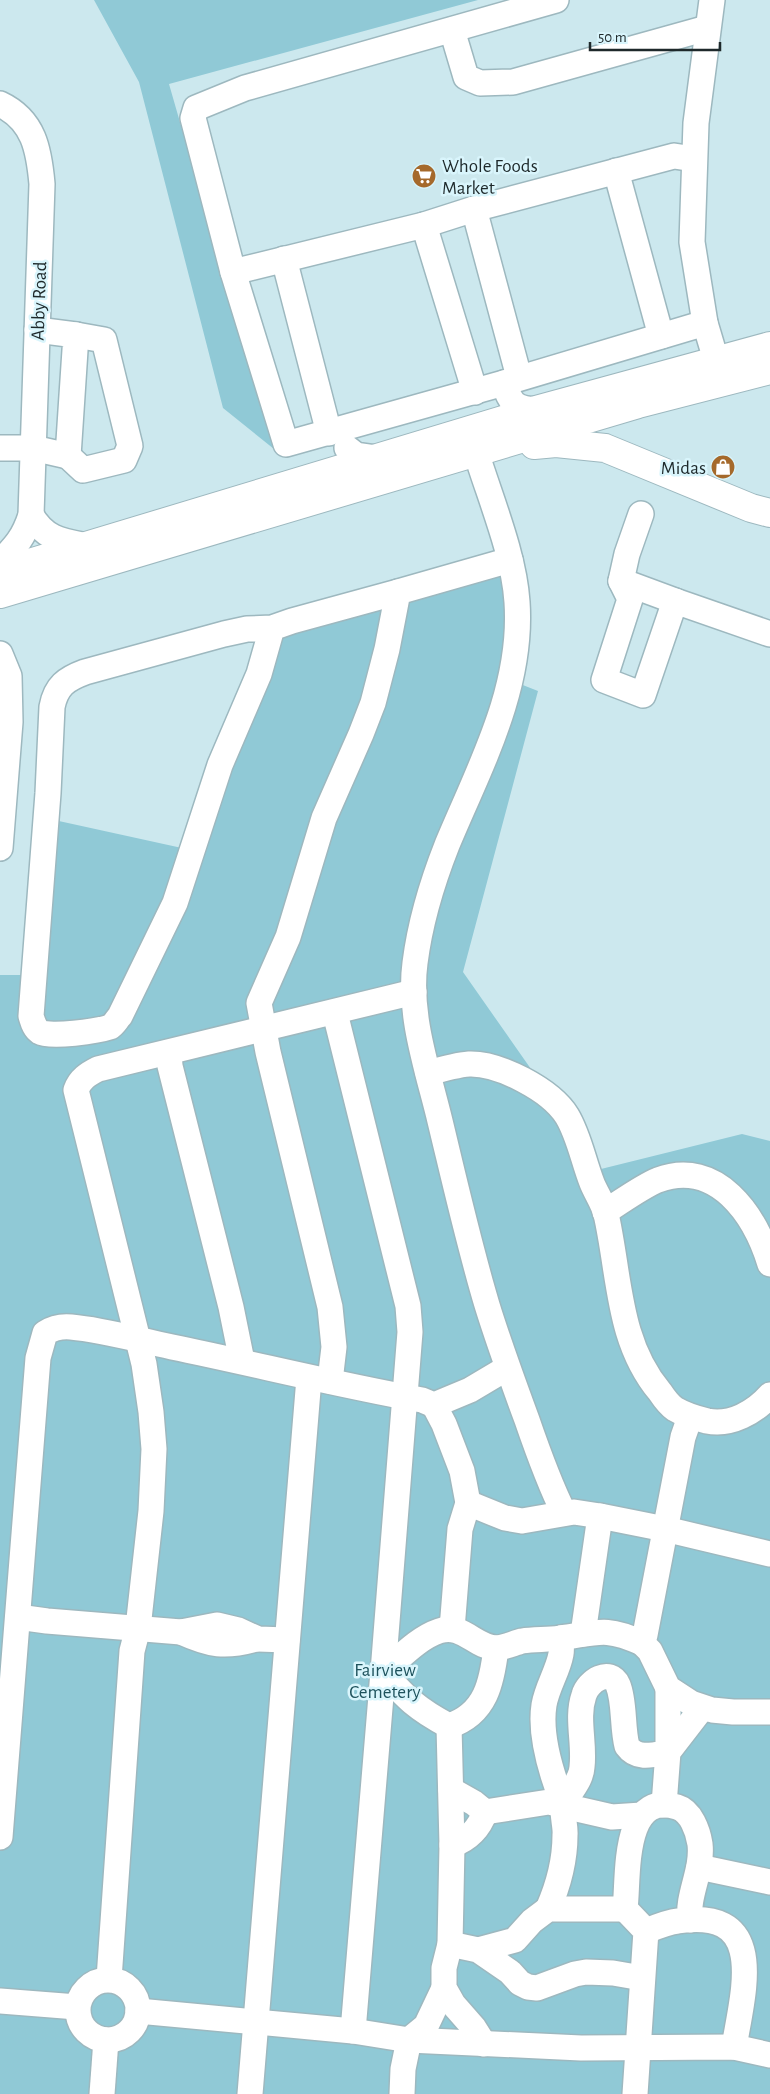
<svg xmlns="http://www.w3.org/2000/svg" width="770" height="2094" viewBox="0 0 770 2094" font-family="'Alegreya Sans',sans-serif">
	<style>
		.green { fill: #90c9d6 }
		.lines { fill: none; stroke-linecap: round; stroke-linejoin: round }
		.minor-casing { stroke: #9db8bf; stroke-width: 28 }
		.highway-casing { stroke: #9db8bf; stroke-width: 30 }
		.minor { stroke: #fff; stroke-width: 25 }
		.highway { stroke: #fff; stroke-width: 28 }
		.labels { text-anchor: middle; stroke-width: 5; stroke-linejoin: round; paint-order: stroke }
		.poi-label { font-size: 19px; fill: #1e292b; stroke: #d9f5fc; text-anchor: start }
		.street-label { font-size: 19px; fill: #1e292b; stroke: #d9f5fc }
		.park-label { font-size: 19px; fill: #1e525c; stroke: #d9f5fc }
	</style>
	<rect width="100%" height="100%" fill="#cce8ee"/>
	<!-- green -->
	<g class="green">
		<path d="M 94,0 L 478,0 L 169,84 L 274,449 L 223,408 L 139,82 Z"/>
		<path d="M 509,554 L 510,680 L 538,691 L 463,972 L 601,1169 L 742,1134 L 770,1141 L 770,2094 L 0,2094 L 0,975 L 24,975 L 36,816 L 191,850 L 272,623 Z"/>
	</g>
	<g class="lines">
		<defs>
			<g id="minor">
				<path d="M 712,0 L 696,123 L 692,242 L 705,323 L 716,360"/>
				<path d="M 452,30 L 466,77 L 480,83 L 513,82 L 707,28"/>
				<path d="M 0,104 C 34,120 39,150 42,184 L 31,515 C 24,537 16,546 0,562"/>
				<path d="M 616,171 L 661,336"/>
				<path d="M 474,209 L 519,377"/>
				<path d="M 424,225 L 475,392"/>
				<path d="M 284,259 L 329,433"/>
				<path d="M 233,272 L 424,225 L 474,209 L 674,156 L 694,159"/>
				<path d="M 504,383 L 286,444 L 233,272 L 193,118 L 196,108 L 245,88 L 556,0"/>
				<path d="M 536,410 C 514,408 511,404 504,383 L 705,323"/>
				<path d="M 0,448 L 33,448 L 68,456 L 76,335 L 37,330"/>
				<path d="M 347,448 L 356,455 L 377,458"/>
				<path d="M 476,452 C 490,498 514,554 517,602 C 523,689 479,768 447,845 C 432,883 420,923 415,963 C 408,1015 428,1071 440,1121 C 455,1183 469,1245 487,1305 C 499,1344 513,1382 527,1420 C 538,1452 549,1483 564,1513"/>
				<path d="M 68,456 L 83,470 L 124,460 L 130,446 L 104,340 L 76,335"/>
				<path d="M 641,514 L 627,554 L 621,581 L 630,599 L 604,680 L 643,695 L 675,601 L 770,634"/>
				<path d="M 31,515 C 45,539 61,541 87,546"/>
				<path d="M 621,581 L 675,601"/>
				<path d="M 272,628 L 247,629 L 224,634 L 85,672 C 66,679 56,686 52,707 L 48,793 L 31,1016 C 33,1022 34,1028 40,1032 C 50,1038 98,1031 110,1027 C 114,1025 117,1019 120,1016 L 175,903 L 220,765 L 259,674 L 272,628 L 292,621 L 398,592"/>
				<path d="M 0,654 L 9,676 L 10,722 L 0,848"/>
				<path d="M 335,1013 L 408,1306 L 410,1332 L 383,1672 C 407,1699 417,1709 449,1726 C 486,1714 492,1682 496,1648"/>
				<path d="M 169,1053 L 170,1066 L 231,1307 L 242,1361"/>
				<path d="M 428,1073 C 442,1069 456,1065 469,1064 C 499,1063 551,1090 567,1116 C 579,1136 583,1160 592,1183 C 596,1193 603,1203 606,1214 C 620,1275 617,1341 660,1392 C 664,1398 669,1405 675,1409 C 685,1415 695,1418 707,1421 C 731,1426 755,1412 770,1395"/>
				<path d="M 605,1212 C 621,1202 641,1187 658,1180 C 717,1158 755,1215 770,1264"/>
				<path d="M 330,1381 L 334,1347 L 330,1307 L 268,1052 L 259,1003 L 288,937 L 324,818 L 361,734 L 373,703 L 387,649 L 398,592 L 510,560"/>
				<path d="M 434,1405 L 444,1424 L 462,1471 L 468,1503 L 460,1529 L 452,1629"/>
				<path d="M 690,1417 L 683,1437 L 645,1635 L 642,1643 L 650,1651 L 668,1688 L 691,1703 L 712,1710 L 733,1712 L 770,1712"/>
				<path d="M 468,1503 L 505,1518 L 522,1521 L 574,1512 L 600,1516 L 665,1529 L 770,1554"/>
				<path d="M 18,1617 L 47,1621 L 181,1632 L 217,1625 L 238,1630 L 258,1639 L 287,1640"/>
				<path d="M 181,1632 C 210,1645 225,1648 256,1639"/>
				<path d="M 583,1634 L 600,1516"/>
				<path d="M 561,1638 C 561,1643 562,1649 561,1654 C 558,1671 547,1687 544,1705 C 539,1737 552,1776 564,1806 L 612,1817 L 642,1815"/>
				<path d="M 449,1726 L 452,1845 L 450,1944 L 444,1968 L 444,1988 L 453,2004 L 474,2028 L 484,2044"/>
				<path d="M 451,1790 L 474,1803 L 485,1812 L 549,1802 L 564,1806"/>
				<path d="M 664,1805 L 668,1752 L 702,1708"/>
				<path d="M 0,1837 L 38,1358 L 45,1333 C 53,1328 61,1326 71,1327 C 105,1330 138,1340 172,1347 C 255,1364 338,1385 422,1400 L 434,1405 L 470,1390 L 507,1368"/>
				<path d="M 452,1845 C 469,1839 479,1829 485,1812"/>
				<path d="M 699,1867 L 770,1882"/>
				<path d="M 548,1909 C 559,1884 565,1862 565,1835 C 566,1826 561,1813 564,1805 C 569,1791 581,1782 582,1767 C 585,1743 576,1718 584,1695 C 588,1681 610,1667 618,1685 C 625,1702 622,1727 627,1746 C 637,1760 653,1755 668,1752 L 668,1688"/>
				<path d="M 646,1931 C 656,1927 668,1922 678,1921 C 769,1907 743,1992 734,2047"/>
				<path d="M 450,1944 L 478,1950 L 510,1972 L 520,1983 L 528,1987 L 537,1988 L 575,1974 L 586,1972 L 613,1973 L 642,1978"/>
				<path d="M 478,1950 L 515,1940 L 532,1921 L 548,1909 L 625,1909"/>
				<path d="M 109,1979 L 132,1651 L 138,1628 L 151,1511 L 154,1449 L 151,1412 L 144,1364 L 76,1090 C 80,1079 88,1074 98,1069 L 414,992"/>
				<circle cx="108" cy="2010" r="30"/>
				<path d="M 0,2001 L 77,2007"/>
				<path d="M 138,2011 L 353,2031 L 409,2040 L 581,2048 L 734,2047 L 770,2055"/>
				<path d="M 353,2031 L 383,1672 C 400,1658 418,1638 439,1631 C 462,1623 475,1647 496,1648 C 504,1648 514,1643 522,1641 C 535,1639 548,1640 560,1638 C 597,1633 605,1626 642,1643"/>
				<path d="M 102,2094 L 106,2040"/>
				<path d="M 250,2094 L 309,1378"/>
				<path d="M 402,2094 L 403,2069 L 409,2040 L 426,2026 L 444,1988"/>
				<path d="M 635,2094 L 646,1931 L 625,1909 C 629,1878 621,1790 677,1807 C 691,1811 698,1831 700,1844 C 703,1871 687,1894 690,1920"/>
			</g>
			<g id="highway">
				<path d="M 534,445 L 556,443 L 605,448 L 751,508 L 770,513"/>
				<path d="M 0,572 L 536,410 L 770,346"/>
				<path d="M 0,594 L 638,404 L 770,370"/>
			</g>
		</defs>
		<!-- minor casing -->
		<use href="#minor" class="minor-casing"/>
		<!-- highway casing -->
		<use href="#highway" class="highway-casing"/>
		<!-- minor -->
		<use href="#minor" class="minor"/>
		<!-- highway -->
		<use href="#highway" class="highway"/>
	</g>
	<!-- icons -->
	<defs>
		<symbol id="supermarket-disc" viewBox="-11 -11 22 22"><circle r="9.5" fill="#a5692b" stroke="#d9f5fc"/><path d="M-6-5.5h2.5l.6 2H6L4.5 2H-2.5L-4.4-4H-6ZM-1.5 3.2a1.3 1.3 0 1 0 .1 0ZM3 3.2a1.3 1.3 0 1 0 .1 0Z" fill="#fff"/></symbol>
		<symbol id="shop-disc" viewBox="-11 -11 22 22"><circle r="9.5" fill="#a5692b" stroke="#d9f5fc"/><path d="M-5-2.5h2.3a2.7 3.5 0 0 1 5.4 0H5L5.5 6h-11ZM-1.5-2.5h3a1.5 2.3 0 0 0-3 0Z" fill="#fff"/></symbol>
	</defs>
	<g fill-rule="evenodd">
		<use href="#supermarket-disc" x="410" y="162" width="28" height="28"/>
		<use href="#shop-disc" x="709" y="453" width="28" height="28"/>
	</g>
	<g class="labels">
		<!-- poi labels -->
		<g class="poi-label">
			<text x="442" y="172">Whole Foods<tspan x="442" dy="22">Market</tspan></text>
			<text x="706" y="474" text-anchor="end">Midas</text>
		</g>
		<!-- street labels -->
		<g class="street-label">
			<text transform="translate(38 301) rotate(-88)" y="7">Abby Road</text>
		</g>
		<!-- park labels -->
		<g class="park-label">
			<text x="385" y="1676">Fairview<tspan x="385" dy="22">Cemetery</tspan></text>
		</g>
	</g>
	<!-- scale -->
	<path d="M590 42v8h130v-8" fill="none" stroke="#1e292b" stroke-width="2.5"/>
	<text x="598" y="42" font-size="15" fill="#1e292b" stroke="#d9f5fc" stroke-width="4" paint-order="stroke">50 m</text>
</svg>
